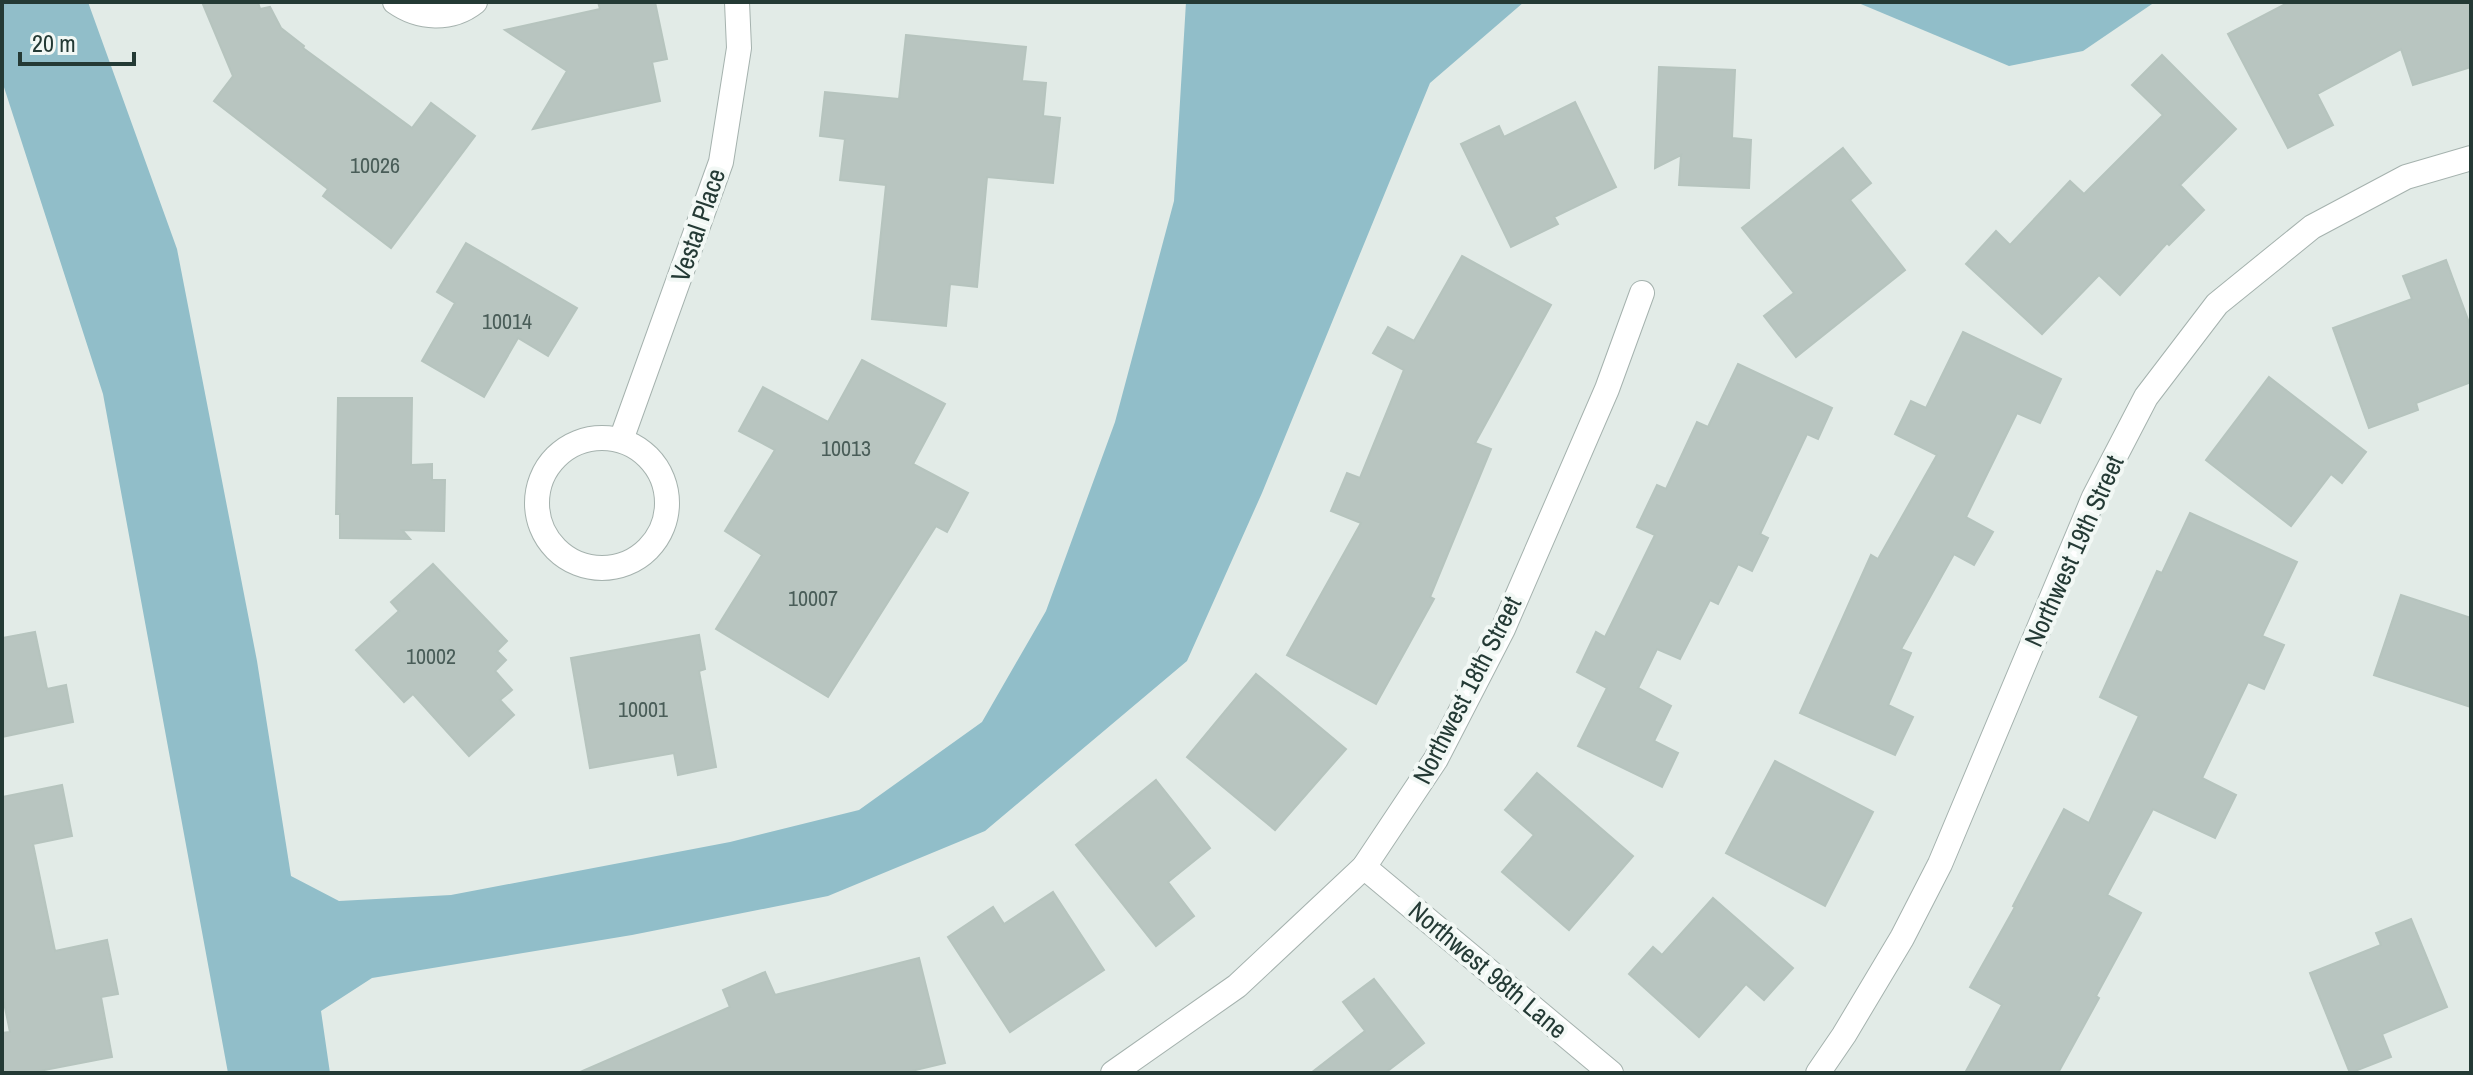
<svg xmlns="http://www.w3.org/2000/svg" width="2473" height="1075" viewBox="0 0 2473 1075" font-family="'Archivo Narrow',sans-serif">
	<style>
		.water { fill: #91bec9 }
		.building { fill: #b8c5c0; stroke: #b6c4be; stroke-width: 2 }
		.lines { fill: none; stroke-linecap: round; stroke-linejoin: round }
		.street-casing { stroke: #a5b2ae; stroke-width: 26 }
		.street { stroke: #fff; stroke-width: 24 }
		.labels { text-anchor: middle; stroke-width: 8; stroke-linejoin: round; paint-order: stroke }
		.number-label { font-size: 22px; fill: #495d58 }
		.street-label { font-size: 26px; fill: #243a35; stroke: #f2f8f5 }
	</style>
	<rect width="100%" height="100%" fill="#e2ebe7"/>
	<!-- water -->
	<g class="water">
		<path d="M 2,2 L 88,2 L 177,249 L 257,661 L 291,876 L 339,901 L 451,895 L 730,842 L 859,810 L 982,722 L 1046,611 L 1115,422 L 1174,201 L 1186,2 L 1524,2 L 1430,83 L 1262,493 L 1187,661 L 985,831 L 828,896 L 632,935 L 372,978 L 321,1011 L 330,1073 L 228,1073 L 103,394 L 2,81 Z"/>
		<path d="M 1856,2 L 2155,2 L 2083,51 L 2009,66 Z"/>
	</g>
	<!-- building -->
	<g class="building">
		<path d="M 202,2 L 258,2 L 260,9 L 270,7 L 281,28 L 304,46 L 303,48 L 412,128 L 431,103 L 475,136 L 391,248 L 323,196 L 328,189 L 214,101 L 233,76 Z"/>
		<path d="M 598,2 L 655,2 L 667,59 L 652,62 L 660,101 L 533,129 L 567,71 L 505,30 L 600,9 Z"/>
		<path d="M 2289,2 L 2471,2 L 2471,67 L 2413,85 L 2401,49 L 2317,94 L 2333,125 L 2288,148 L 2228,34 Z"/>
		<path d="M 906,35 L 1026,47 L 1022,81 L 1046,83 L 1043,116 L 1060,118 L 1053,183 L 987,177 L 977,287 L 950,284 L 946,326 L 872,319 L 886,185 L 840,180 L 845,139 L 820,136 L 825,92 L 899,99 Z"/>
		<path d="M 2162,55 L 2236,129 L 2180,185 L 2204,210 L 2169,245 L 2167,243 L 2120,295 L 2099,275 L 2042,334 L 1966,264 L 1996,231 L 2010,245 L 2070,181 L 2084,194 L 2163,115 L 2132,85 Z"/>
		<path d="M 1659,67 L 1735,70 L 1732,138 L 1751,140 L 1749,188 L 1679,185 L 1681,155 L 1655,168 Z"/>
		<path d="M 1575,102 L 1616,187 L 1554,217 L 1558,224 L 1511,247 L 1461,144 L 1499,126 L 1504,137 Z"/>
		<path d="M 1843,148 L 1871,183 L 1850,200 L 1905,270 L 1796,357 L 1764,316 L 1794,293 L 1742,228 Z"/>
		<path d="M 466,243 L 577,308 L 548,356 L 518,338 L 484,397 L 422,361 L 455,303 L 437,292 Z"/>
		<path d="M 1462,256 L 1551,305 L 1475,443 L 1491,449 L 1430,597 L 1434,599 L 1376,704 L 1287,655 L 1361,523 L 1331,511 L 1347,473 L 1360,478 L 1404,370 L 1373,353 L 1388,327 L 1414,341 Z"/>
		<path d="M 2446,260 L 2471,328 L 2471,382 L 2416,403 L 2418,410 L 2369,428 L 2333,328 L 2412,299 L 2403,276 Z"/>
		<path d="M 1963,332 L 2061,379 L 2040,423 L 2017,413 L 1966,517 L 1993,532 L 1974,565 L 1954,554 L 1901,649 L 1911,653 L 1888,705 L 1913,717 L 1895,755 L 1800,713 L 1871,555 L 1878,559 L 1937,455 L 1895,434 L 1911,401 L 1926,408 Z"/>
		<path d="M 862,360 L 945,404 L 913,464 L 968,493 L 947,532 L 936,526 L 828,697 L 716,629 L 762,555 L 725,531 L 775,450 L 739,431 L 763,387 L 828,422 Z"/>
		<path d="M 1738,364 L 1832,408 L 1818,439 L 1807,434 L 1760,534 L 1768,538 L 1752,571 L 1738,564 L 1718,604 L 1710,600 L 1680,659 L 1657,649 L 1638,688 L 1671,706 L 1654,741 L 1678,753 L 1662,787 L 1578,746 L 1607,688 L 1577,672 L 1596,632 L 1605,637 L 1655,535 L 1637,527 L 1657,485 L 1666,489 L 1697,422 L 1708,427 Z"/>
		<path d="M 2269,377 L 2366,452 L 2342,483 L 2331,474 L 2291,526 L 2206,460 Z"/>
		<path d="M 338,398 L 412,398 L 411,465 L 432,464 L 432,480 L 445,480 L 444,531 L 402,530 L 410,539 L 340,538 L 340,514 L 336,514 Z"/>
		<path d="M 2190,513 L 2297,562 L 2262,636 L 2284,645 L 2264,689 L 2248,682 L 2202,778 L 2236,795 L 2215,838 L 2153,809 L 2107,895 L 2141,913 L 2096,996 L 2099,998 L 2058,1073 L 1965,1073 L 2002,1005 L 1970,987 L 2015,907 L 2013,906 L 2064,809 L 2089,823 L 2139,716 L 2100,697 L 2157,571 L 2162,573 Z"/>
		<path d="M 433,564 L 507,641 L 497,651 L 506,660 L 495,671 L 512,690 L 500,700 L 514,715 L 469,756 L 413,694 L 404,702 L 356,650 L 399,611 L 391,602 Z"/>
		<path d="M 2401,595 L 2471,618 L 2471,707 L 2374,675 Z"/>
		<path d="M 35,632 L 47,689 L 66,685 L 73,722 L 2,737 L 2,638 Z"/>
		<path d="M 699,635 L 705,669 L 699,671 L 716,767 L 678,775 L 674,753 L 590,768 L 571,658 Z"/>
		<path d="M 1256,674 L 1346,749 L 1275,830 L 1187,757 Z"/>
		<path d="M 1775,761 L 1873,812 L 1825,906 L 1726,853 Z"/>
		<path d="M 1537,773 L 1633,856 L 1569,930 L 1502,872 L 1534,835 L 1505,810 Z"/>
		<path d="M 1156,780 L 1210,848 L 1168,882 L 1194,916 L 1156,946 L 1076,845 Z"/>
		<path d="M 62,785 L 72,836 L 33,844 L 55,951 L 107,940 L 118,994 L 101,997 L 112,1057 L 29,1073 L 2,1073 L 2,1033 L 10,1032 L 2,993 L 2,797 Z"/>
		<path d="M 1053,892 L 1104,970 L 1010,1032 L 948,937 L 993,907 L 1004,924 Z"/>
		<path d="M 1713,898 L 1793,968 L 1764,1000 L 1746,984 L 1699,1037 L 1629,974 L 1653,947 L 1662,955 Z"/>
		<path d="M 2411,919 L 2447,1007 L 2382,1034 L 2391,1057 L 2350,1073 L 2310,973 L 2381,945 L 2376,933 Z"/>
		<path d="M 919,958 L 945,1063 L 903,1073 L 578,1073 L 730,1007 L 723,990 L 765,972 L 775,995 Z"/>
		<path d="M 1374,979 L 1424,1043 L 1385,1073 L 1311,1073 L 1365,1031 L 1343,1002 Z"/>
	</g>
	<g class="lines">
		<defs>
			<g id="street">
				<path d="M 395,2 C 419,19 451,21 475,2"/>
				<circle cx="602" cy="503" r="65"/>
				<path d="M 621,440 L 721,162 L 739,48 L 737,2"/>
				<path d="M 1364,867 L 1611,1073"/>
				<path d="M 1113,1073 L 1237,986 L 1364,867 L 1436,759 L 1503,629 L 1607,389 L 1642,293"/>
				<path d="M 1818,1073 L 1844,1035 L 1902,938 L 1940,864 L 2094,497 L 2146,397 L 2217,304 L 2312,227 L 2406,177 L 2471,158"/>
			</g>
		</defs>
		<!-- street casing -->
		<use href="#street" class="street-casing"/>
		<!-- street -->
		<use href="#street" class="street"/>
	</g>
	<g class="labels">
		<!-- number labels -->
		<g class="number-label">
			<text x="375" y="173">10026</text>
			<text x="507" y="329">10014</text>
			<text x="846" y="456">10013</text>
			<text x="813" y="606">10007</text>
			<text x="431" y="664">10002</text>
			<text x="643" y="717">10001</text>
		</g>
		<!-- street labels -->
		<g class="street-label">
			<text transform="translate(698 225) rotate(-71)" y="9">Vestal Place</text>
			<text transform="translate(2074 551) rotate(-66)" y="9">Northwest 19th Street</text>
			<text transform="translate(1467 690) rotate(-63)" y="9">Northwest 18th Street</text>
			<text transform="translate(1488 970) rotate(40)" y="9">Northwest 98th Lane</text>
		</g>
	</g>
	<!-- border -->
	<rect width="2473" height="1075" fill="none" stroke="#243a35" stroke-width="8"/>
	<!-- scale -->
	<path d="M20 52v12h114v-12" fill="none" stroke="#243a35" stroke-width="4"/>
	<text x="32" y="52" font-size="24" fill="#243a35" stroke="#f2f8f5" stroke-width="6" paint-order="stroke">20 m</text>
</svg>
